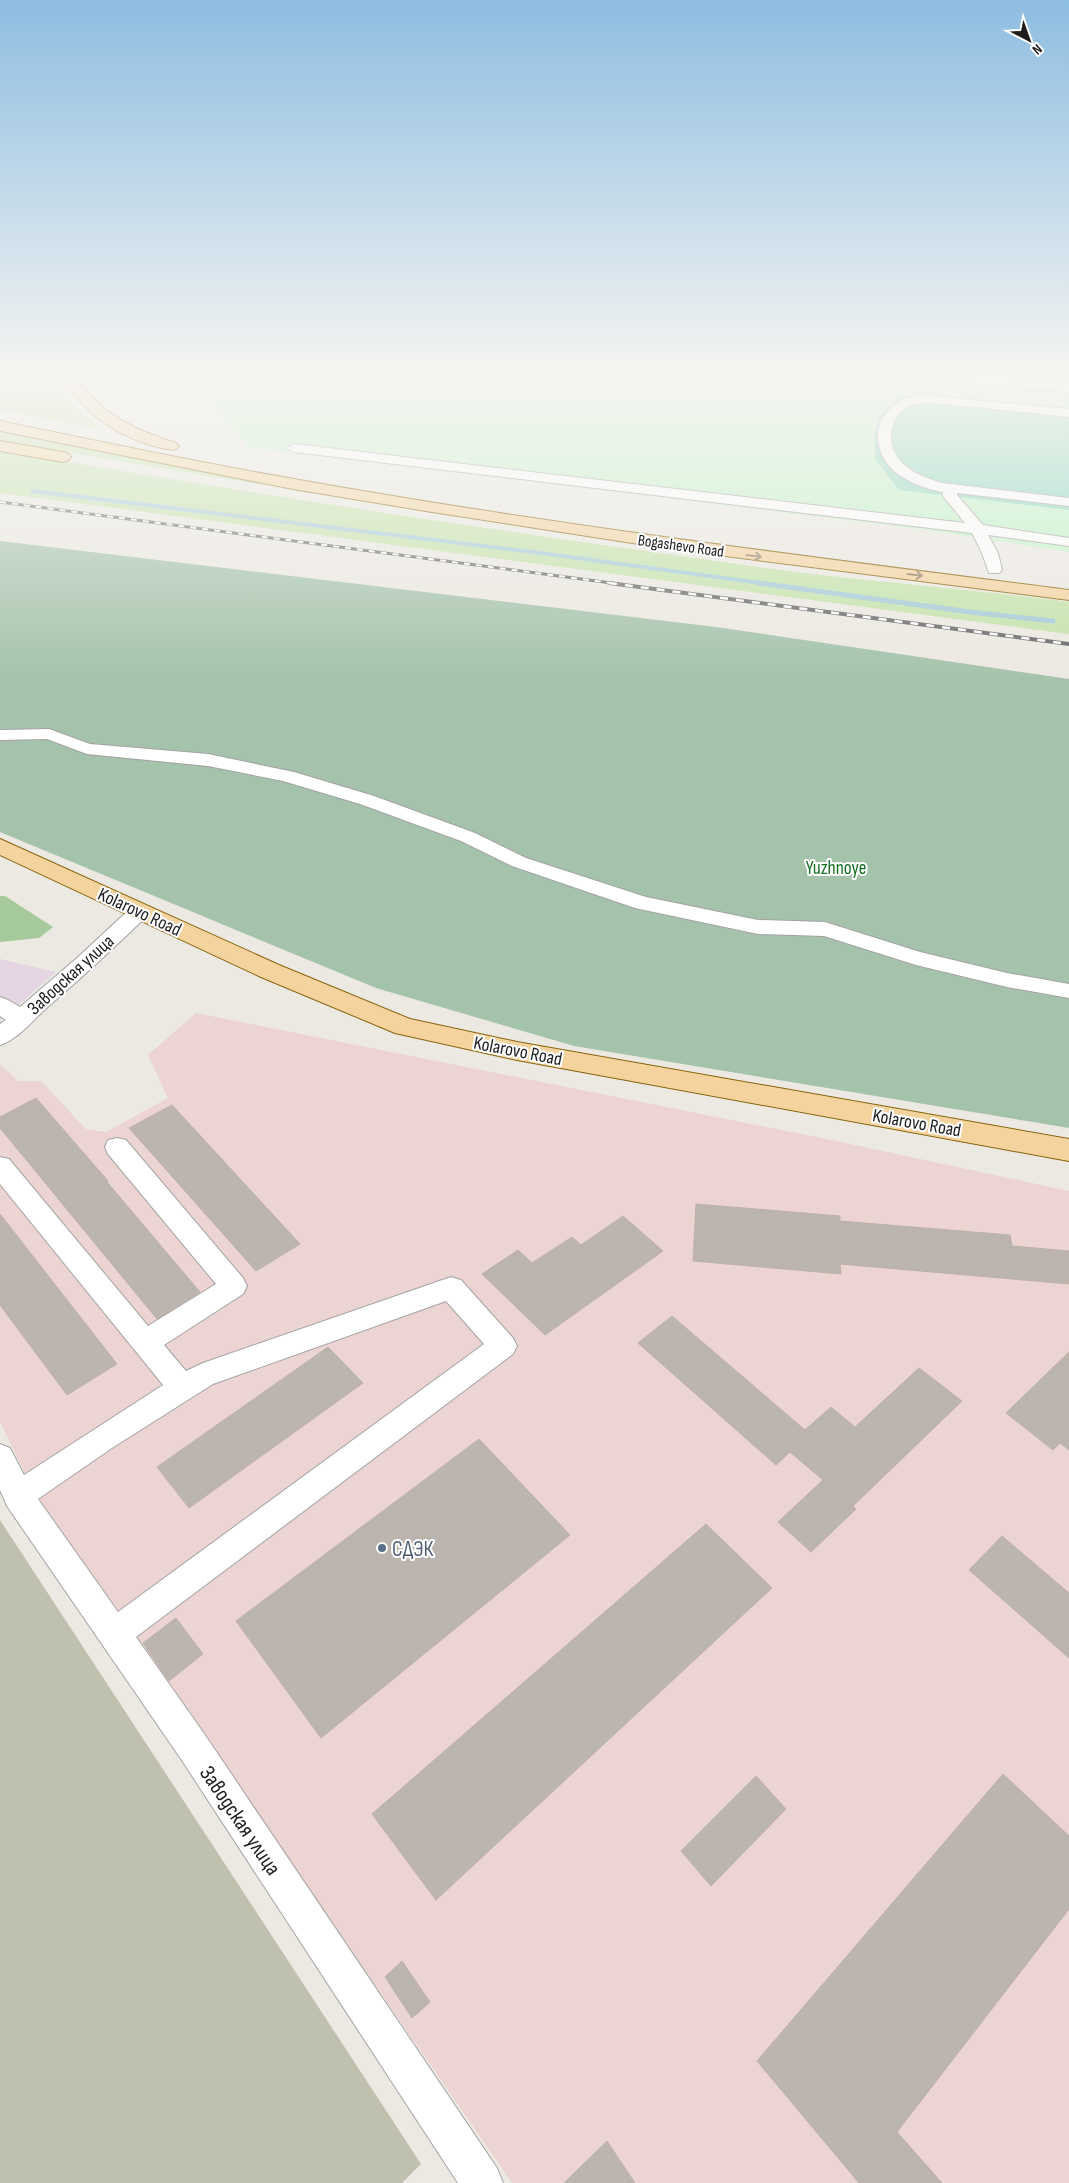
<svg xmlns="http://www.w3.org/2000/svg" width="1069" height="2183" viewBox="0 0 1069 2183" font-family="'Sofia Sans Condensed',sans-serif">
	<style>
		.commercial { fill: #ecd4d2 }
		.industrial { fill: #e5d4e1 }
		.construction { fill: #bfc0ae }
		.grass { fill: #c4e3ab }
		.forest { fill: #a5c99a }
		.cemetery { fill: #a5c3ab }
		.park { fill: #c1f4c7 }
		.pitch { fill: #85d6ba }
		.lines { fill: none; stroke-linecap: round; stroke-linejoin: round }
		.stream-far1 { stroke: #a5cad7; stroke-width: 4 }
		.stream { stroke: #a5cad7; stroke-width: 5 }
		.building { fill: #bcb5af; stroke: #bdb1a6 }
		.minor-casing { stroke: #a3a3a3; stroke-width: 2 }
		.major-casing { stroke: #88640b; stroke-width: 2 }
		.minor { fill: #fff; fill-rule: evenodd }
		.major { fill: #f4d39f; fill-rule: evenodd }
		.rail-far1-casing { stroke: #6a6a6a; stroke-width: 3 }
		.rail-casing { stroke: #6a6a6a; stroke-width: 4 }
		.rail-far1 { stroke: #fff; stroke-width: 2; stroke-dasharray: 6; stroke-linecap: butt }
		.rail { stroke: #fff; stroke-width: 2.5; stroke-dasharray: 8; stroke-linecap: butt }
		.oneway { stroke: #938164 }
		.service-dot { fill: #5c6f8a; stroke: #fff; stroke-width: 2 }
		.labels { text-anchor: middle; stroke-width: 4; stroke-linejoin: round; paint-order: stroke }
		.far-street-label { font-size: 16px; fill: #1c1c1c; stroke: #fff }
		.park-label { font-size: 19px; fill: #13701f; stroke: #fff }
		.street-label { font-size: 19px; fill: #1c1c1c; stroke: #fff }
		.near-service-label { font-size: 22px; fill: #4e5e75; stroke: #fff; text-anchor: start }
		.near-street-label { font-size: 22px; fill: #1c1c1c; stroke: #fff }
	</style>
	<rect width="100%" height="100%" fill="#ece9e2"/>
	<!-- commercial -->
	<path class="commercial" d="M 196,1013 L 827,1139 L 1069,1191 L 1069,2183 L 512,2183 L 33,1490 L 0,1422 L 0,1064 L 18,1081 L 41,1081 L 86,1129 L 106,1132 L 168,1098 L 148,1055 Z"/>
	<!-- industrial -->
	<path class="industrial" d="M 0,959 L 56,972 L 0,1021 Z"/>
	<!-- construction -->
	<path class="construction" d="M 0,1520 L 421,2164 L 402,2183 L 0,2183 Z"/>
	<!-- grass -->
	<g class="grass">
		<path d="M 30,373 L 50,373 L 73,406 L 99,426 L 95,428 L 0,410 L 0,387 Z"/>
		<path d="M 0,431 L 255,482 L 268,486 L 0,441 Z"/>
		<path d="M 0,450 C 250,494 500,531 751,566 C 857,581 963,588 1069,602 L 1069,634 L 0,493 Z"/>
	</g>
	<!-- forest -->
	<path class="forest" d="M 0,896 L 5,896 L 53,927 L 39,938 L 0,942 Z"/>
	<!-- cemetery -->
	<path class="cemetery" d="M 0,541 L 716,627 L 1069,679 L 1069,1128 L 574,1046 L 376,988 L 0,832 Z"/>
	<!-- park -->
	<path class="park" d="M 187,373 L 1069,373 L 1069,552 L 927,530 L 249,447 Z"/>
	<!-- pitch -->
	<path class="pitch" d="M 914,396 L 1069,411 L 1069,510 L 899,490 L 875,458 L 875,433 L 880,415 L 901,397 Z"/>
	<g class="lines">
		<!-- stream-far1 -->
		<path class="stream-far1" d="M 32,491 L 533,552 L 767,584"/>
		<!-- stream -->
		<path class="stream" d="M 758,583 L 970,612 L 1053,621"/>
	</g>
	<!-- building -->
	<g class="building">
		<path d="M 36,1098 L 108,1181 L 107,1182 L 200,1292 L 157,1319 L 0,1128 L 0,1117 Z"/>
		<path d="M 172,1105 L 300,1244 L 256,1271 L 129,1128 Z"/>
		<path d="M 696,1204 L 840,1216 L 840,1221 L 1010,1235 L 1012,1246 L 1069,1251 L 1069,1284 L 840,1264 L 841,1274 L 693,1261 Z"/>
		<path d="M 0,1214 L 117,1364 L 67,1395 L 0,1305 Z"/>
		<path d="M 623,1216 L 663,1251 L 545,1335 L 482,1274 L 518,1250 L 532,1263 L 572,1237 L 581,1245 Z"/>
		<path d="M 672,1316 L 805,1430 L 831,1407 L 855,1427 L 919,1368 L 962,1401 L 853,1506 L 856,1509 L 811,1552 L 778,1522 L 823,1480 L 790,1452 L 776,1465 L 638,1343 Z"/>
		<path d="M 328,1347 L 363,1383 L 189,1508 L 157,1467 Z"/>
		<path d="M 1069,1352 L 1069,1450 L 1060,1443 L 1053,1450 L 1006,1413 Z"/>
		<path d="M 479,1439 L 570,1535 L 321,1738 L 236,1621 Z"/>
		<path d="M 706,1524 L 772,1588 L 436,1900 L 372,1814 Z"/>
		<path d="M 1002,1536 L 1069,1593 L 1069,1658 L 969,1570 Z"/>
		<path d="M 176,1618 L 203,1654 L 169,1681 L 143,1643 Z"/>
		<path d="M 1003,1774 L 1069,1836 L 1069,1909 L 897,2132 L 942,2183 L 859,2183 L 757,2061 Z"/>
		<path d="M 756,1776 L 786,1809 L 711,1886 L 681,1851 Z"/>
		<path d="M 402,1961 L 430,2002 L 412,2018 L 385,1977 Z"/>
		<path d="M 607,2141 L 635,2183 L 564,2183 Z"/>
	</g>
	<g class="lines">
		<defs>
			<g id="minor">
				<path d="M 895,373 L 946,373 L 1069,384 L 1069,392 L 901,377 Z"/>
				<path d="M 922,395 L 1069,409 L 1069,417 C 1033,413 998,409 962,406 C 947,405 931,401 916,404 C 896,407 887,431 893,449 C 901,469 923,477 942,483 L 1069,498 L 1069,506 L 957,493 L 957,495 L 983,525 L 1069,538 L 1069,546 L 988,535 L 998,553 L 1002,570 L 999,573 L 989,573 L 982,553 L 972,533 L 294,452 L 287,448 L 294,444 L 965,523 L 943,496 L 943,492 C 925,489 904,481 891,468 C 863,436 883,399 922,395 Z"/>
				<path d="M 49,729 L 90,744 L 208,754 L 294,772 L 374,796 L 475,833 L 526,858 L 646,897 L 758,920 L 825,922 L 920,952 L 1007,973 L 1069,984 L 1069,998 L 1007,987 L 916,965 L 824,936 L 758,934 L 635,908 L 512,866 L 461,841 L 360,804 L 283,781 L 208,766 L 87,754 L 47,739 L 0,740 L 0,730 Z"/>
				<path d="M 140,904 L 147,906 L 150,911 L 147,916 C 113,949 78,981 42,1012 C 30,1024 16,1040 0,1045 L 0,1024 L 6,1020 L 0,1016 L 0,997 L 8,1000 L 20,1007 L 77,958 L 133,906 Z"/>
				<path d="M 117,1138 L 126,1140 L 243,1278 L 247,1286 L 243,1294 L 164,1345 L 186,1371 L 203,1363 L 451,1277 L 461,1280 L 513,1338 L 517,1346 L 513,1354 L 136,1637 L 205,1735 L 497,2168 L 503,2183 L 458,2183 L 181,1759 L 7,1506 L 0,1490 L 0,1444 L 10,1448 L 24,1475 L 163,1385 L 0,1184 L 0,1157 L 9,1159 L 148,1326 L 216,1284 L 108,1154 L 105,1147 L 108,1140 ZM 446,1301 L 484,1344 L 118,1612 L 38,1499 L 112,1448 L 213,1384 Z"/>
			</g>
			<g id="major">
				<path d="M 4,373 L 23,373 L 21,376 L 0,385 L 0,375 Z"/>
				<path d="M 58,373 L 72,373 C 101,414 130,428 176,443 L 179,446 L 176,449 C 168,451 159,447 150,445 C 107,431 84,411 58,373 Z"/>
				<path d="M 0,421 C 98,441 195,462 294,479 C 551,525 810,557 1069,590 L 1069,600 L 671,549 L 432,512 L 293,489 L 0,431 Z"/>
				<path d="M 0,441 L 63,452 L 69,454 L 71,457 L 69,460 L 63,462 L 0,451 Z"/>
				<path d="M 0,839 L 279,965 L 410,1019 L 517,1042 L 1069,1139 L 1069,1161 L 517,1060 L 395,1033 L 261,977 L 0,855 Z"/>
			</g>
		</defs>
		<!-- minor casing -->
		<use href="#minor" class="minor-casing"/>
		<!-- major casing -->
		<use href="#major" class="major-casing"/>
		<!-- minor -->
		<use href="#minor" class="minor"/>
		<!-- major -->
		<use href="#major" class="major"/>
		<defs>
			<path id="rail-far1" d="M 0,502 L 619,584"/>
			<path id="rail" d="M 609,583 L 1069,644"/>
		</defs>
		<!-- rail-far1 casing -->
		<use href="#rail-far1" class="rail-far1-casing"/>
		<!-- rail casing -->
		<use href="#rail" class="rail-casing"/>
		<!-- rail-far1 -->
		<use href="#rail-far1" class="rail-far1"/>
		<!-- rail -->
		<use href="#rail" class="rail"/>
	</g>
	<!-- one-way arrows -->
	<defs><path id="oneway-shaft" d="M-6 0H5M1.5-3L5.5 0L1.5 3" fill="none" stroke-width="1.6" stroke-linecap="round" stroke-linejoin="round" transform="scale(1.25)"/></defs>
	<g class="oneway">
		<use href="#oneway-shaft" transform="translate(754 556) rotate(8)"/>
		<use href="#oneway-shaft" transform="translate(915 575) rotate(7)"/>
	</g>
	<!-- sky -->
	<linearGradient id="sky" x2="0" y2="1"><stop stop-color="#8dbde1"/><stop offset="0.55" stop-color="#f6f5f2"/><stop offset="1" stop-color="#f6f5f2" stop-opacity="0"/></linearGradient>
	<rect width="1069" height="679" fill="url(#sky)"/>
	<!-- markers -->
	<circle class="service-dot" cx="382" cy="1548" r="5"/>
	<g class="labels">
		<!-- far-street labels -->
		<g class="far-street-label">
			<text transform="translate(681 545) rotate(8)" y="6">Bogashevo Road</text>
		</g>
		<!-- park labels -->
		<g class="park-label">
			<text x="836" y="874">Yuzhnoye</text>
		</g>
		<!-- street labels -->
		<g class="street-label">
			<text transform="translate(140 911) rotate(25)" y="7">Kolarovo Road</text>
			<text transform="translate(70 974) rotate(-42)" y="7">Заводская улица</text>
			<text transform="translate(518 1050) rotate(11)" y="7">Kolarovo Road</text>
			<text transform="translate(917 1122) rotate(10)" y="7">Kolarovo Road</text>
		</g>
		<!-- near-service labels -->
		<g class="near-service-label">
			<text x="392" y="1556">СДЭК</text>
		</g>
		<!-- near-street labels -->
		<g class="near-street-label">
			<text transform="translate(241 1820) rotate(56)" y="8">Заводская улица</text>
		</g>
	</g>
	<!-- north arrow -->
	<g transform="translate(1029 40) rotate(139)" stroke="#ffffff" stroke-width="4" paint-order="stroke">
	<path d="M0-4L9 19L0 12L-9 19Z" fill="#1c1c1c"/>
	<text y="-8" font-size="14" font-weight="bold" text-anchor="middle" fill="#1c1c1c">N</text>
	</g>
</svg>
